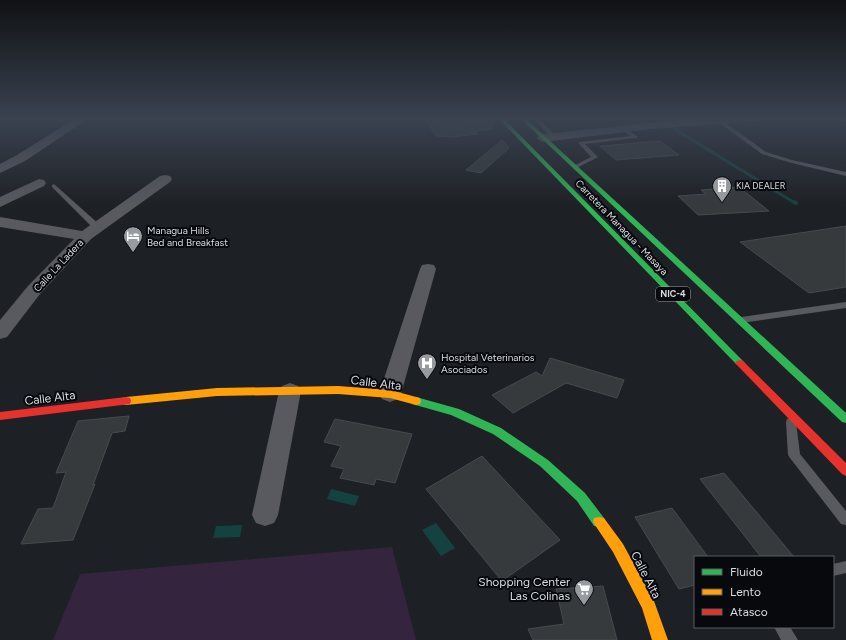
<svg xmlns="http://www.w3.org/2000/svg" width="846" height="640" viewBox="0 0 846 640" font-family="Figtree,sans-serif">
	<style>
		.green { fill: #35243d }
		.water { fill: #164141 }
		.lines { fill: none; stroke-linecap: round; stroke-linejoin: round }
		.stream-far1 { stroke: #164141; stroke-width: 3 }
		.stream { stroke: #164141; stroke-width: 4 }
		.building { fill: #363a3d; stroke: #474b4e }
		.lane { fill: #595a60; fill-rule: evenodd }
		.street { fill: #595a60; fill-rule: evenodd }
		.fast { fill: #30b455; fill-rule: evenodd }
		.slow { fill: #ff9f0a; fill-rule: evenodd }
		.jam { fill: #e5322d; fill-rule: evenodd }
		.labels { text-anchor: middle; stroke-width: 4; stroke-linejoin: round; paint-order: stroke }
		.far-poi-label { font-size: 9px; fill: #d8dce1; stroke: #07090c; text-anchor: start }
		.shield { fill: #07090c; stroke: #999da1; stroke-width: 1 }
		.shield-label { font-size: 9px; font-weight: bold; fill: #d8dce1 }
		.street-label { font-size: 10px; fill: #d8dce1; stroke: #07090c }
		.poi-label { font-size: 10px; fill: #d8dce1; stroke: #07090c; text-anchor: start }
		.near-street-label { font-size: 12px; fill: #d8dce1; stroke: #07090c }
		.near-poi-label { font-size: 12px; fill: #d8dce1; stroke: #07090c; text-anchor: end }
	</style>
	<rect width="100%" height="100%" fill="#1d2024"/>
	<!-- green -->
	<path class="green" d="M 392,547 L 416,640 L 53,640 L 80,574 Z"/>
	<!-- water -->
	<g class="water">
		<path d="M 331,489 L 359,496 L 355,506 L 327,499 Z"/>
		<path d="M 436,523 L 455,548 L 441,556 L 422,530 Z"/>
		<path d="M 242,525 L 240,537 L 213,538 L 216,526 Z"/>
	</g>
	<g class="lines">
		<!-- stream-far1 -->
		<path class="stream-far1" d="M 701,118 L 666,121 L 668,125 L 795,203"/>
		<!-- stream -->
		<path class="stream" d="M 794,202 L 796,203"/>
	</g>
	<!-- building -->
	<g class="building">
		<path d="M 438,118 L 463,118 L 464,120 L 492,121 L 492,129 L 475,131 L 478,134 L 452,137 L 436,136 L 426,121 L 439,120 Z"/>
		<path d="M 502,140 L 509,148 L 481,173 L 466,170 Z"/>
		<path d="M 660,141 L 679,155 L 616,160 L 600,146 Z"/>
		<path d="M 739,187 L 769,211 L 698,215 L 678,196 L 706,194 L 701,190 Z"/>
		<path d="M 846,226 L 846,287 L 809,293 L 740,242 Z"/>
		<path d="M 550,358 L 624,380 L 617,398 L 566,383 L 513,413 L 492,395 L 536,372 L 542,376 Z"/>
		<path d="M 129,416 L 125,431 L 112,433 L 93,485 L 95,484 L 73,540 L 21,544 L 38,509 L 53,508 L 66,472 L 56,473 L 78,421 Z"/>
		<path d="M 335,419 L 412,434 L 395,483 L 376,479 L 374,485 L 340,478 L 344,469 L 331,466 L 341,446 L 324,442 Z"/>
		<path d="M 482,456 L 560,540 L 502,581 L 426,489 Z"/>
		<path d="M 724,473 L 794,557 L 761,557 L 700,479 Z"/>
		<path d="M 672,508 L 708,557 L 695,557 L 695,585 L 679,589 L 635,517 Z"/>
		<path d="M 603,586 L 617,640 L 533,640 L 528,629 L 564,624 L 556,589 Z"/>
	</g>
	<g class="lines">
		<!-- lane -->
		<g class="lane">
			<path d="M 533,118 L 538,118 L 556,136 L 556,138 L 552,138 Z"/>
			<path d="M 720,119 L 766,152 L 792,160 L 846,172 L 846,176 L 788,162 L 762,154 L 718,122 L 717,121 Z"/>
			<path d="M 624,127 L 637,136 L 637,138 L 585,144 L 598,157 L 577,168 L 573,168 L 573,166 L 591,157 L 579,144 L 579,142 L 630,136 L 621,129 Z"/>
			<path d="M 54,184 L 101,226 L 101,230 L 95,230 L 52,187 L 52,185 Z"/>
			<path d="M 846,302 L 846,308 L 741,323 L 736,320 L 741,317 Z"/>
			<path d="M 791,418 L 795,419 L 796,422 L 800,454 L 846,511 L 846,525 L 841,524 L 790,458 L 788,455 L 786,422 L 787,419 Z"/>
			<path d="M 846,561 L 846,573 L 833,576 L 833,564 Z"/>
			<path d="M 774,627 L 790,627 L 798,640 L 781,640 Z"/>
		</g>
		<!-- street -->
		<g class="street">
			<path d="M 76,118 L 89,118 L 25,161 L 0,173 L 0,164 L 17,155 Z"/>
			<path d="M 707,118 L 761,118 L 756,121 L 651,129 L 543,142 L 539,140 L 537,138 L 539,136 L 543,134 L 651,123 Z"/>
			<path d="M 165,175 L 170,176 L 172,179 L 170,182 L 91,239 L 40,294 L 7,337 L 0,339 L 0,320 L 28,286 L 74,239 L 0,227 L 0,217 L 82,231 L 160,176 Z"/>
			<path d="M 39,179 L 44,180 L 46,183 L 44,186 L 0,207 L 0,197 Z"/>
			<path d="M 428,264 L 434,265 L 436,269 L 401,394 L 398,399 L 390,402 L 382,399 L 379,394 L 420,269 L 422,265 Z"/>
			<path d="M 290,383 L 298,386 L 301,391 L 278,515 L 274,523 L 265,526 L 256,523 L 252,515 L 279,391 L 282,386 Z"/>
		</g>
		<!-- fast -->
		<g class="fast">
			<path d="M 498,118 L 503,118 L 743,361 L 745,363 L 743,365 L 737,365 Z"/>
			<path d="M 520,118 L 525,118 L 846,413 L 846,423 L 842,422 Z"/>
			<path d="M 416,397 L 459,409 L 501,428 L 548,460 L 585,493 L 604,518 L 605,522 L 604,526 L 599,527 L 594,526 L 577,501 L 540,466 L 493,434 L 451,415 L 412,404 L 411,401 L 412,398 Z"/>
		</g>
		<!-- slow -->
		<g class="slow">
			<path d="M 338,386 L 390,390 L 420,398 L 421,401 L 420,404 L 416,405 L 390,398 L 338,394 L 217,396 L 126,405 L 122,404 L 121,401 L 122,398 L 126,397 L 217,388 Z"/>
			<path d="M 599,517 L 604,518 L 623,544 L 654,601 L 668,640 L 652,640 L 642,608 L 613,552 L 593,522 L 594,518 Z"/>
		</g>
		<!-- jam -->
		<g class="jam">
			<path d="M 740,360 L 743,361 L 846,463 L 846,476 L 842,474 L 737,365 L 735,363 L 737,361 Z"/>
			<path d="M 126,397 L 130,398 L 131,401 L 130,404 L 0,420 L 0,412 Z"/>
		</g>
	</g>
	<!-- sky -->
	<linearGradient id="sky" x2="0" y2="1"><stop stop-color="#101214"/><stop offset="0.57" stop-color="#3a4250"/><stop offset="1" stop-color="#3a4250" stop-opacity="0"/></linearGradient>
	<rect width="846" height="208" fill="url(#sky)"/>
	<!-- icons -->
	<defs>
		<symbol id="building-pin" viewBox="-11 -11 22 30"><path d="M0 17L-7.5 6A9.5 9.5 0 1 1 7.5 6Z" fill="#979a9f" stroke="#07090c"/><path d="M-4-6H4V6H1V3H-1V6H-4ZM-2.5-4.3h1.7v1.8h-1.7ZM.8-4.3h1.7v1.8H.8ZM-2.5-1h1.7V.8h-1.7ZM.8-1h1.7V.8H.8Z" fill="#fff"/></symbol>
		<symbol id="hotel-pin" viewBox="-11 -11 22 30"><path d="M0 17L-7.5 6A9.5 9.5 0 1 1 7.5 6Z" fill="#979a9f" stroke="#07090c"/><path d="M-6-4.5h1.5V1H6V5H4.5V3h-9V5H-6ZM-4 0a1.8 1.8 0 1 1 3.6 0ZM.5 0V-2.5h3Q6-2.5 6 0Z" fill="#fff"/></symbol>
		<symbol id="hospital-pin" viewBox="-11 -11 22 30"><path d="M0 17L-7.5 6A9.5 9.5 0 1 1 7.5 6Z" fill="#979a9f" stroke="#07090c"/><path d="M-5-5h3v3.5h4V-5h3V5h-3V1.5h-4V5h-3Z" fill="#fff"/></symbol>
		<symbol id="supermarket-pin" viewBox="-11 -11 22 30"><path d="M0 17L-7.5 6A9.5 9.5 0 1 1 7.5 6Z" fill="#979a9f" stroke="#07090c"/><path d="M-6-5.5h2.5l.6 2H6L4.5 2H-2.5L-4.4-4H-6ZM-1.5 3.2a1.3 1.3 0 1 0 .1 0ZM3 3.2a1.3 1.3 0 1 0 .1 0Z" fill="#fff"/></symbol>
	</defs>
	<g fill-rule="evenodd">
		<use href="#building-pin" x="711" y="175" width="22" height="30"/>
		<use href="#hotel-pin" x="122" y="225" width="22" height="30"/>
		<use href="#hospital-pin" x="416" y="352" width="22" height="30"/>
		<use href="#supermarket-pin" x="573" y="578" width="22" height="30"/>
	</g>
	<g class="labels">
		<!-- far-poi labels -->
		<g class="far-poi-label">
			<text x="736" y="189">KIA DEALER</text>
		</g>
		<!-- shield labels -->
		<rect class="shield" x="656" y="287" width="34" height="14" rx="3"/>
		<g class="shield-label">
			<text x="673" y="297">NIC-4</text>
		</g>
		<!-- street labels -->
		<g class="street-label">
			<text transform="translate(622 227) rotate(46)" y="4">Carretera Managua - Masaya</text>
			<text transform="translate(58 265) rotate(-47)" y="4">Calle La Ladera</text>
		</g>
		<!-- poi labels -->
		<g class="poi-label">
			<text x="147" y="234">Managua Hills<tspan x="147" dy="12">Bed and Breakfast</tspan></text>
			<text x="441" y="361">Hospital Veterinarios<tspan x="441" dy="12">Asociados</tspan></text>
		</g>
		<!-- near-street labels -->
		<g class="near-street-label">
			<text transform="translate(376 383) rotate(7)" y="4">Calle Alta</text>
			<text transform="translate(50 398) rotate(-7)" y="4">Calle Alta</text>
			<text transform="translate(646 575) rotate(63)" y="4">Calle Alta</text>
		</g>
		<!-- near-poi labels -->
		<g class="near-poi-label">
			<text x="570" y="586">Shopping Center<tspan x="570" dy="14">Las Colinas</tspan></text>
		</g>
	</g>
	<!-- legend -->
	<rect x="694" y="556" width="140" height="72" fill="#07090c" stroke="#5b5d61"/>
	<rect x="702" y="569" width="20" height="6" fill="#30b455" stroke="#5b5d61"/>
	<text x="730" y="576" font-size="12" fill="#d8dce1">Fluido</text>
	<rect x="702" y="589" width="20" height="6" fill="#ff9f0a" stroke="#5b5d61"/>
	<text x="730" y="596" font-size="12" fill="#d8dce1">Lento</text>
	<rect x="702" y="609" width="20" height="6" fill="#e5322d" stroke="#5b5d61"/>
	<text x="730" y="616" font-size="12" fill="#d8dce1">Atasco</text>
</svg>
